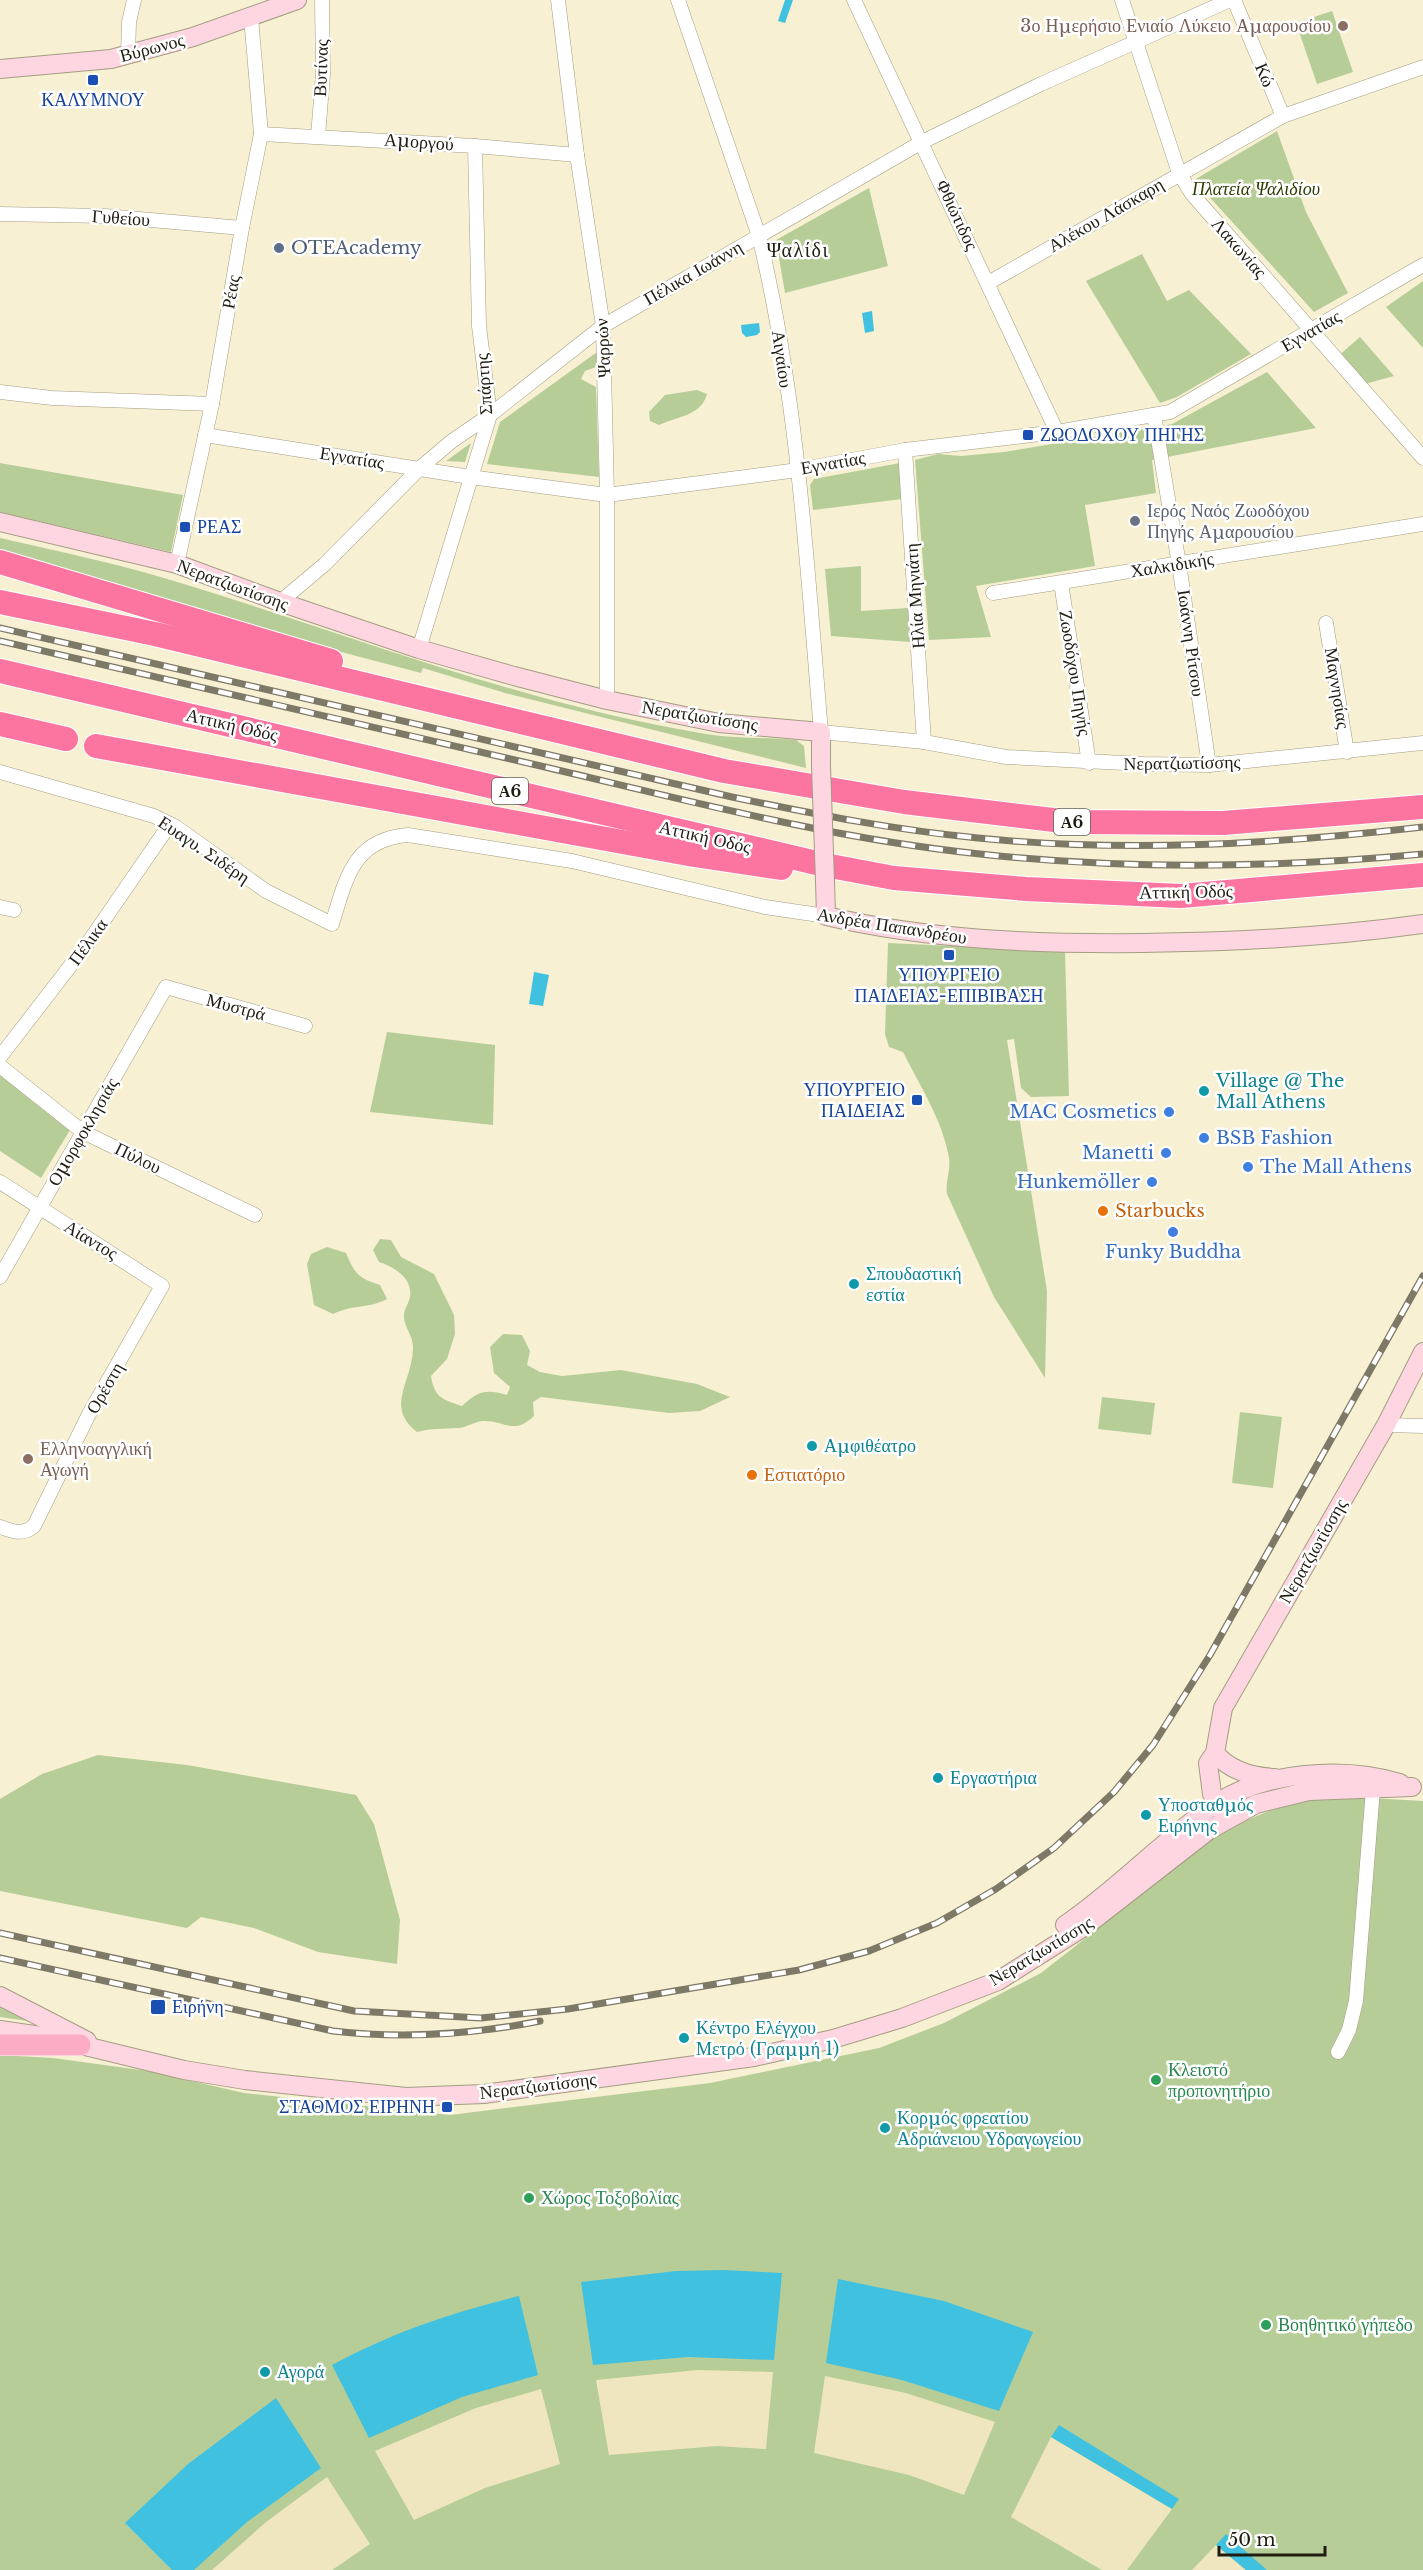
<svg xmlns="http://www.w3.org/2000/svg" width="1423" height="2570" viewBox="0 0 1423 2570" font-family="'Libre Baskerville',serif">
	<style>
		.green { fill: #b7cd98 }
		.sand { fill: #efe6c0 }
		.water { fill: #40c1df }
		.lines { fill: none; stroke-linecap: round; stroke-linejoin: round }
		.street-casing { stroke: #a39d82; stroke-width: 15 }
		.secondary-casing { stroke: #a39d82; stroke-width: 20 }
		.primary-casing { stroke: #fff; stroke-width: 22 }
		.highway-casing { stroke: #fff; stroke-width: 26 }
		.street { stroke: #fff; stroke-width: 14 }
		.secondary { stroke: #fed6e2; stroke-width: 18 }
		.primary { stroke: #fdacc6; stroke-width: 21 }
		.highway { stroke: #fc75a0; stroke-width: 24 }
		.rail-casing { stroke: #7e7967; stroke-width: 7 }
		.rail { stroke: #fff; stroke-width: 4.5; stroke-dasharray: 14; stroke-linecap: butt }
		.secondary-bridge-casing { stroke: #a39d82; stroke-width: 20; stroke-linecap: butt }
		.secondary-bridge { stroke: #fed6e2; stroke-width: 18 }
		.education-dot { fill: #8d6e63; stroke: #fff; stroke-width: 2 }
		.transit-dot { fill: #1a4fb4; stroke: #fff; stroke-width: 2 }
		.service-dot { fill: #5c6f8a; stroke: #fff; stroke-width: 2 }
		.worship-dot { fill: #6b7280; stroke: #fff; stroke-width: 2 }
		.culture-dot { fill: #0f9aa8; stroke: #fff; stroke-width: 2 }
		.shop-dot { fill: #3f7fe0; stroke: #fff; stroke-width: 2 }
		.food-dot { fill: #e8710a; stroke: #fff; stroke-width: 2 }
		.leisure-dot { fill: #2e9e5b; stroke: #fff; stroke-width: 2 }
		.labels { text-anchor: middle; stroke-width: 5; stroke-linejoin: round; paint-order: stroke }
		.shield { fill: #fff; stroke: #626059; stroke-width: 1.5 }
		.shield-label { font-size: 16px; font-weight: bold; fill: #1f1c12 }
		.education-label { font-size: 18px; fill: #785e54; stroke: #fff; text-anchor: end }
		.street-label { font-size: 18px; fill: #1f1c12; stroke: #fff }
		.transit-label { font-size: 18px; fill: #164399; stroke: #fff; text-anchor: start }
		.park-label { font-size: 18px; font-style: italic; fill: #2b3f00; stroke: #fff }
		.service-label { font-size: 18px; fill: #4e5e75; stroke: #fff; text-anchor: start }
		.worship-label { font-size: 18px; fill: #5b616d; stroke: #fff; text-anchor: start }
		.culture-label { font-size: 18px; fill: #0d838f; stroke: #fff; text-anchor: start }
		.shop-label { font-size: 18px; fill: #366cbe; stroke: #fff; text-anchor: end }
		.food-label { font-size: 18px; fill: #c56008; stroke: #fff; text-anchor: start }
		.leisure-label { font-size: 18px; fill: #27864d; stroke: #fff; text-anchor: start }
		.neighbourhood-label { font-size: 20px; letter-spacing: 1.5px; fill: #1f1c12; stroke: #fff }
	</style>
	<rect width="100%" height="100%" fill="#f7f0d3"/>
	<!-- green -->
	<g class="green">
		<path d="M 1332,11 L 1353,72 L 1317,84 L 1296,23 Z"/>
		<path d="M 1277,131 L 1306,212 L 1348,293 L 1314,312 L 1194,180 Z"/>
		<path d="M 869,188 L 888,266 L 785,293 L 776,240 Z"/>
		<path d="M 1142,254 L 1167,301 L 1189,290 L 1251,354 L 1177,397 L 1160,403 L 1086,281 Z"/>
		<path d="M 1423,281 L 1423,348 L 1386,307 Z"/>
		<path d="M 1360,337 L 1394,376 L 1361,385 L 1337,357 Z"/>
		<path d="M 597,352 L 596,367 L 585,371 L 581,379 L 596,387 L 599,477 L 487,464 L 500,422 Z"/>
		<path d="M 1267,372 L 1316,428 L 1152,460 L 1156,493 L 1085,505 L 1095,566 L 976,586 L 991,637 L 929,640 L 915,460 L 938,454 L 961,456 L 1004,452 L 1172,424 Z"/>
		<path d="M 697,390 L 707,394 C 701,416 678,416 659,425 L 650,421 L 649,412 L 665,395 Z"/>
		<path d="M 471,443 L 465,462 L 446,461 Z"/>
		<path d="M 0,463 L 183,495 L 171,552 L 0,512 Z"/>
		<path d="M 900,463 L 902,499 L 813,510 L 810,485 L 814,479 Z"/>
		<path d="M 0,538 C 62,552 124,565 184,584 C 357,637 527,705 706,734 C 736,739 766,737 796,740 L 804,746 L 806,768 L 505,693 L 423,668 L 421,673 L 307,643 L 0,554 Z"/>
		<path d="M 861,566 L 861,611 L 908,608 L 910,642 L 831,636 L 825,569 Z"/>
		<path d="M 888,943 L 1065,951 L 1069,1096 L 1031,1097 L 1021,1088 L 1014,1039 L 1007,1040 L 1047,1291 L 1045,1378 L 994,1297 L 947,1194 C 945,1182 951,1170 949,1158 C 943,1121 920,1086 903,1052 L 889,1047 L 885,1034 Z"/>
		<path d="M 387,1032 L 495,1045 L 493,1125 L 370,1112 Z"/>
		<path d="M 0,1074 L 70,1130 L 41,1178 L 0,1151 Z"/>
		<path d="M 380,1239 L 391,1240 L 401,1257 L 434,1274 L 454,1315 L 455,1334 L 447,1359 L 431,1376 C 434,1397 443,1400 462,1406 C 478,1391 486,1389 507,1395 L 510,1387 L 494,1373 L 490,1347 L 503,1334 L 522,1335 L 530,1351 L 527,1365 L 540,1372 L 562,1376 L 621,1370 L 697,1384 L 730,1397 L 700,1411 L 669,1413 L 541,1397 L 533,1402 L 534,1416 C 513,1436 505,1420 482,1421 C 474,1422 467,1427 459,1428 C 444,1429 432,1428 417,1432 C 383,1406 414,1380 413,1346 C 413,1336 403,1325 404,1315 C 404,1309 409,1303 410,1297 C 413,1278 394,1267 379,1262 L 373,1250 Z"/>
		<path d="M 327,1247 L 346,1253 C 355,1274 358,1278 380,1285 L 387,1299 C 368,1309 354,1304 333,1314 L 314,1305 L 307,1264 L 311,1254 Z"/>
		<path d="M 1102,1397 L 1155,1403 L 1151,1435 L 1098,1429 Z"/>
		<path d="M 1240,1412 L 1282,1417 L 1273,1488 L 1232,1483 Z"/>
		<path d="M 98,1755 L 187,1765 L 356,1795 L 374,1824 L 400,1920 L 397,1964 L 318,1952 L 254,1928 L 201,1917 L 187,1928 L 0,1891 L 0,1799 L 42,1774 Z"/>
		<path d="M 1332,1796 L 1423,1801 L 1423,2570 L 0,2570 L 0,2055 L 53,2058 L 148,2071 L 244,2093 L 450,2115 L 710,2083 L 879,2048 L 944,2023 L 1041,1973 L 1225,1829 L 1274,1809 Z"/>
		<path d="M 0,2004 L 34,2022 L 0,2017 Z"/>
	</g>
	<!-- sand -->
	<g class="sand">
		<path d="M 698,2370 L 773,2372 L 766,2449 L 717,2446 L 609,2455 L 596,2380 Z"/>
		<path d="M 825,2376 L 906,2393 L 995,2422 L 964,2495 L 909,2475 L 814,2453 Z"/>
		<path d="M 541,2389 L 560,2464 L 485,2488 L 414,2520 L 375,2451 L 476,2408 Z"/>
		<path d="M 1051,2437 L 1172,2509 L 1127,2570 L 1102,2570 L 1011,2517 Z"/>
		<path d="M 327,2477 L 370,2544 L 332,2570 L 212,2570 L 266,2522 Z"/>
		<path d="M 1216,2545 L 1246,2570 L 1192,2570 Z"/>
	</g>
	<!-- water -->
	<g class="water">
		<path d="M 785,0 L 793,0 L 785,23 L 778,21 Z"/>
		<path d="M 872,311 L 874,331 L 865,333 L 862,313 Z"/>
		<path d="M 759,323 L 760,332 L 757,335 L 746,337 L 742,333 L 741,325 Z"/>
		<path d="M 534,972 L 549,975 L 543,1006 L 529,1004 Z"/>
		<path d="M 723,2270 L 782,2273 L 774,2360 L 688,2357 L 593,2365 L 581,2282 L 676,2271 Z"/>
		<path d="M 838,2279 L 944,2301 L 1033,2332 L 999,2411 L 902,2380 L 826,2363 Z"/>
		<path d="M 519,2296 L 538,2375 L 462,2397 L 369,2438 L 332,2365 C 391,2333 453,2312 519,2296 Z"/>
		<path d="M 276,2398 L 321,2468 L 247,2522 L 194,2570 L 172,2570 L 125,2523 L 188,2464 Z"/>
		<path d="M 1059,2425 L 1179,2499 L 1172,2509 L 1051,2437 Z"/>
		<path d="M 1226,2534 L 1267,2570 L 1246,2570 L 1216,2545 Z"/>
	</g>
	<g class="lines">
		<defs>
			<g id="street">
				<path d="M 558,0 L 577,155 L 603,326 L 607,495 L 607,700"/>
				<path d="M 678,0 L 759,236 C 798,398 807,566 821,732 L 924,742 L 1006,757 L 1144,764 L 1209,765 L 1423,743"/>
				<path d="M 854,0 L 1057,432"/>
				<path d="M 1122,0 L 1179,173 L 1192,194 L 1423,458"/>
				<path d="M 1234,0 L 1283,116"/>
				<path d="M 128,55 L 129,22 L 134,0"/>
				<path d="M 261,134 L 475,146 L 577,155"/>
				<path d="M 318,136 L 323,74 L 322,0"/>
				<path d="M 0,214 L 105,216 L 242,228"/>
				<path d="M 988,283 L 1283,116 L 1423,67"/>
				<path d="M 0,392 L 52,398 L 212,404"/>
				<path d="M 1154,415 L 1179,564 L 1209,765"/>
				<path d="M 205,435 L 470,477 L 607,495 L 798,470 L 905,450 L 1057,432 L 1170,412 L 1423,265"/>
				<path d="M 905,450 L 924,742"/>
				<path d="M 177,564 L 212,404 L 242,228 L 261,134 L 251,17"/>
				<path d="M 1061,583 L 1089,763"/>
				<path d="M 993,593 L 1423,524"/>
				<path d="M 280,602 L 325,564 L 420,468 L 452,441 L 490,415 L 603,326 L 922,142 L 1041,84 L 1230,0"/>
				<path d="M 1326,623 L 1347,752"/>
				<path d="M 419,649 L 490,415 L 479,326 L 475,146"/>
				<path d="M 0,772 L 154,816 L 176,827 L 266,891 L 332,924 C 346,879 353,839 408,835 L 572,861 L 765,907 L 826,916"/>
				<path d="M 0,907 L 14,910"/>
				<path d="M 0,1057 L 88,943 L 170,824"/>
				<path d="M 0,1066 L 83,1132 L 255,1215"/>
				<path d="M 0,1182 L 162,1286 L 89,1414 L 34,1526 C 22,1536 13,1531 0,1527"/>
				<path d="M 0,1277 L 166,987 L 305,1026"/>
				<path d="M 1386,1425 L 1423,1426"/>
				<path d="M 1338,2052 L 1349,2030 L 1356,2001 L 1373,1789"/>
			</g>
			<g id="secondary">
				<path d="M 0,69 L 111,59 L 193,37 L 297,0"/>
				<path d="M 0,522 L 177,564 L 280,602 L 419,649 L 514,676 L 607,700 L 719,723 L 821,732 L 821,766"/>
				<path d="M 825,881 L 826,916 C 929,940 1036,944 1142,943 C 1235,942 1330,937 1423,924"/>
				<path d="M 1215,1753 C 1230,1771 1252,1777 1275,1778"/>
				<path d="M 1222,1812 L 1212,1794 L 1208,1763 L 1215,1753 L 1223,1708 L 1386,1425 L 1423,1352"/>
				<path d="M 1065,1925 C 1118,1889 1162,1841 1214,1805 C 1264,1771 1344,1766 1400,1783"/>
				<path d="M 0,1996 L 87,2041"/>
				<path d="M 0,2030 L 48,2037 L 184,2070 L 245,2080 L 406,2097 L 484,2094 L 754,2057 L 833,2039 L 902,2018 L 998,1981 L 1087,1925 L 1209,1830 L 1256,1804 L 1309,1791 L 1412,1787"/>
			</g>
			<path id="primary" d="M 0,2045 L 80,2045"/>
			<g id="highway">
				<path d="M 0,562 L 331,661"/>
				<path d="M 0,602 L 155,634 L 724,771 L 904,802 L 1070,822 L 1223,823 L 1423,807"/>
				<path d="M 0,671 L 825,865 L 894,878 L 1026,889 L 1181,896 L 1423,875"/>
				<path d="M 0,724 L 66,739"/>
				<path d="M 96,746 L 694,855 L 781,868"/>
			</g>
		</defs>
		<!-- street casing -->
		<use href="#street" class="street-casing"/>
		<!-- secondary casing -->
		<use href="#secondary" class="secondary-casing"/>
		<!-- primary casing -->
		<use href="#primary" class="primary-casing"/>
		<!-- highway casing -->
		<use href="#highway" class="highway-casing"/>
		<!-- street -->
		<use href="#street" class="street"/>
		<!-- secondary -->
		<use href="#secondary" class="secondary"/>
		<!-- primary -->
		<use href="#primary" class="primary"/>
		<!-- highway -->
		<use href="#highway" class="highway"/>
		<defs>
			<g id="rail">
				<path d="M 0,628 L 732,797 C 814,814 895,830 978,838 C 1127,853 1275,844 1423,827"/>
				<path d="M 0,641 C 182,683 364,725 545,767 C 689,801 834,839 980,854 C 1128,870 1275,868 1423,854"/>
				<path d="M 0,1933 L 354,2011 L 481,2018 L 568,2009 L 799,1970 L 869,1951 L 937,1923 L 996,1889 L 1054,1848 L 1114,1792 L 1153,1745 L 1210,1655 L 1423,1276"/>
				<path d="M 0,1958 L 333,2031 C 404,2039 470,2035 540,2021"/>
			</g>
		</defs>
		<!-- rail casing -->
		<use href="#rail" class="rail-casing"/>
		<!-- rail -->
		<use href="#rail" class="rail"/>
		<defs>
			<path id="secondary-bridge" d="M 821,766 L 825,881"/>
		</defs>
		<!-- secondary-bridge casing -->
		<use href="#secondary-bridge" class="secondary-bridge-casing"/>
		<!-- secondary-bridge -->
		<use href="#secondary-bridge" class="secondary-bridge"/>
	</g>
	<!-- markers -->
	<g class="education-dot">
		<circle cx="1343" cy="26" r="6"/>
		<circle cx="28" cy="1459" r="6"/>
	</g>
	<g class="transit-dot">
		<rect x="87" y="74" width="12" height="12" rx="3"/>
		<rect x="1022" y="429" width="12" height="12" rx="3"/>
		<rect x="179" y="521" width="12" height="12" rx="3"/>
		<rect x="943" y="949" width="12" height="12" rx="3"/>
		<rect x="911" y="1094" width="12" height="12" rx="3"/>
		<rect x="150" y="1999" width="16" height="16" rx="3"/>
		<rect x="441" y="2101" width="12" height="12" rx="3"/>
	</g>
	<circle class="service-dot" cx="279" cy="248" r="6"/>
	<circle class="worship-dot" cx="1135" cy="521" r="6"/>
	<g class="culture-dot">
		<circle cx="1204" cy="1091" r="6"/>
		<circle cx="854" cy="1284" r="6"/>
		<circle cx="812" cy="1446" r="6"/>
		<circle cx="938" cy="1778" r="6"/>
		<circle cx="1146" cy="1815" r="6"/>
		<circle cx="684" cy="2038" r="6"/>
		<circle cx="885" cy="2128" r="6"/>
		<circle cx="265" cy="2372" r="6"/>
	</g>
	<g class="shop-dot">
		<circle cx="1169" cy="1112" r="6"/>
		<circle cx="1204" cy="1138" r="6"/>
		<circle cx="1166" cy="1153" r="6"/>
		<circle cx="1248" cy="1167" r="6"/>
		<circle cx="1152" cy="1182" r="6"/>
		<circle cx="1173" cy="1232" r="6"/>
	</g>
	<g class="food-dot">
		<circle cx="1103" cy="1211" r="6"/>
		<circle cx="752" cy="1475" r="6"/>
	</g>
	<g class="leisure-dot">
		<circle cx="1156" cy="2080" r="6"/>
		<circle cx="529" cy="2198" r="6"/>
		<circle cx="1266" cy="2325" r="6"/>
	</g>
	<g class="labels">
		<!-- shield labels -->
		<g class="shield">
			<rect x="492" y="778" width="36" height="26" rx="4.5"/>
			<rect x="1054" y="809" width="36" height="26" rx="4.5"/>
		</g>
		<g class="shield-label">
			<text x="510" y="797">Α6</text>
			<text x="1072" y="828">Α6</text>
		</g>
		<!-- education labels -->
		<g class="education-label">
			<text x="1331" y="32">3ο Ημερήσιο Ενιαίο Λύκειο Αμαρουσίου</text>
			<text x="40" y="1455" text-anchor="start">Ελληνοαγγλική<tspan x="40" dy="21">Αγωγή</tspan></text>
		</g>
		<!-- street labels -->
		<g class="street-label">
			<text transform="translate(152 48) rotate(-15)" y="6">Βύρωνος</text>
			<text transform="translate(321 68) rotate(-88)" y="6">Βυτίνας</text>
			<text transform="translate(1265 75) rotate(67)" y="6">Κώ</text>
			<text transform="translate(419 142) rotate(4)" y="6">Αμοργού</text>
			<text transform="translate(957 215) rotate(65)" y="6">Φθιώτιδος</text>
			<text transform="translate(1106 215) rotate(-30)" y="6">Αλέκου Λάσκαρη</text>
			<text transform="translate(121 218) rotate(4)" y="6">Γυθείου</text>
			<text transform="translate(1239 248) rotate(49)" y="6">Λακωνίας</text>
			<text transform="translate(693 273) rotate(-30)" y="6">Πέλικα Ιωάννη</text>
			<text transform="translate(231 292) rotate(-80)" y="6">Ρέας</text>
			<text transform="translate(1311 331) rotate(-30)" y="6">Εγνατίας</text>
			<text transform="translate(603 348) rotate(-93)" y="6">Ψαρρών</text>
			<text transform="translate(782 359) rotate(82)" y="6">Αιγαίου</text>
			<text transform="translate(484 384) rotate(-94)" y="6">Σπάρτης</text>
			<text transform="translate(352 458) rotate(9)" y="6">Εγνατίας</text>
			<text transform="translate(833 463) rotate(-10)" y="6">Εγνατίας</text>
			<text transform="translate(1172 565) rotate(-9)" y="6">Χαλκιδικής</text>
			<text transform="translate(233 585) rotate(20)" y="6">Νερατζιωτίσσης</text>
			<text transform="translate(915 596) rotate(-94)" y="6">Ηλία Μηνιάτη</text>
			<text transform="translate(1191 643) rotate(82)" y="6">Ιωάννη Ρίτσου</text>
			<text transform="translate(1075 673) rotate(81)" y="6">Ζωοδόχου Πηγής</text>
			<text transform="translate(1337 688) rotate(81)" y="6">Μαγνησίας</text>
			<text transform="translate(700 716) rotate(9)" y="6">Νερατζιωτίσσης</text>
			<text transform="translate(232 725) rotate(13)" y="6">Αττική Οδός</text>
			<text transform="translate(1182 763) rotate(-1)" y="6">Νερατζιωτίσσης</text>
			<text transform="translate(705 837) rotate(13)" y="6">Αττική Οδός</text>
			<text transform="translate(204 850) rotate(34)" y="6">Ευαγυ. Σιδέρη</text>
			<text transform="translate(1186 892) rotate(-1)" y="6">Αττική Οδός</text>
			<text transform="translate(892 926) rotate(9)" y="6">Ανδρέα Παπανδρέου</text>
			<text transform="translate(88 942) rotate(-54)" y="6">Πέλικα</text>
			<text transform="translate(236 1007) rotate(15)" y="6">Μυστρά</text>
			<text transform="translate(83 1132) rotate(-60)" y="6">Ομορφοκλησιάς</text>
			<text transform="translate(138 1158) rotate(26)" y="6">Πύλου</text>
			<text transform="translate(91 1240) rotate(31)" y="6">Αίαντος</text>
			<text transform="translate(105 1388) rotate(-60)" y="6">Ορέστη</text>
			<text transform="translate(1313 1551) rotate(-60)" y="6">Νερατζιωτίσσης</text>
			<text transform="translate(1041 1951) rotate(-31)" y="6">Νερατζιωτίσσης</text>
			<text transform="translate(538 2086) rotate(-7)" y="6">Νερατζιωτίσσης</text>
		</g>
		<!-- transit labels -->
		<g class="transit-label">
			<text x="93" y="106" text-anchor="middle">ΚΑΛΥΜΝΟΥ</text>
			<text x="1040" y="441">ΖΩΟΔΟΧΟΥ ΠΗΓΗΣ</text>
			<text x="197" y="533">ΡΕΑΣ</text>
			<text x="949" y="981" text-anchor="middle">ΥΠΟΥΡΓΕΙΟ<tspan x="949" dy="21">ΠΑΙΔΕΙΑΣ-ΕΠΙΒΙΒΑΣΗ</tspan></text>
			<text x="905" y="1096" text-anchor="end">ΥΠΟΥΡΓΕΙΟ<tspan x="905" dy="21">ΠΑΙΔΕΙΑΣ</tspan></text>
			<text x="172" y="2013">Ειρήνη</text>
			<text x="435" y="2113" text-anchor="end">ΣΤΑΘΜΟΣ ΕΙΡΗΝΗ</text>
		</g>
		<!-- park labels -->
		<g class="park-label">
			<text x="1256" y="195">Πλατεία Ψαλιδίου</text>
		</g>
		<!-- service labels -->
		<g class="service-label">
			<text x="291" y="254">OTEAcademy</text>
		</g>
		<!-- worship labels -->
		<g class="worship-label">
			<text x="1147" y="517">Ιερός Ναός Ζωοδόχου<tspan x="1147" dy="21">Πηγής Αμαρουσίου</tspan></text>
		</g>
		<!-- culture labels -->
		<g class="culture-label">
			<text x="1216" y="1087">Village @ The<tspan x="1216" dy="21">Mall Athens</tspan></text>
			<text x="866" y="1280">Σπουδαστική<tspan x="866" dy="21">εστία</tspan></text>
			<text x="824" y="1452">Αμφιθέατρο</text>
			<text x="950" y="1784">Εργαστήρια</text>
			<text x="1158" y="1811">Υποσταθμός<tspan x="1158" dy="21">Ειρήνης</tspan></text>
			<text x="696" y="2034">Κέντρο Ελέγχου<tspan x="696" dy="21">Μετρό (Γραμμή 1)</tspan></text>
			<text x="897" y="2124">Κορμός φρεατίου<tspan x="897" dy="21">Αδριάνειου Υδραγωγείου</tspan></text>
			<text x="277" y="2378">Αγορά</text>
		</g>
		<!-- shop labels -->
		<g class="shop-label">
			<text x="1157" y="1118">MAC Cosmetics</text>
			<text x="1216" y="1144" text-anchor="start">BSB Fashion</text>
			<text x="1154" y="1159">Manetti</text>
			<text x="1260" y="1173" text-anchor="start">The Mall Athens</text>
			<text x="1140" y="1188">Hunkemöller</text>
			<text x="1173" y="1258" text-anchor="middle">Funky Buddha</text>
		</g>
		<!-- food labels -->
		<g class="food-label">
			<text x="1115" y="1217">Starbucks</text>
			<text x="764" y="1481">Εστιατόριο</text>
		</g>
		<!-- leisure labels -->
		<g class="leisure-label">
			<text x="1168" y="2076">Κλειστό<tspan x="1168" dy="21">προπονητήριο</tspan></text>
			<text x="541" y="2204">Χώρος Τοξοβολίας</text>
			<text x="1278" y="2331">Βοηθητικό γήπεδο</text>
		</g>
		<!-- neighbourhood labels -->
		<g class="neighbourhood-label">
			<text x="798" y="257">Ψαλίδι</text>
		</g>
	</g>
	<!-- scale -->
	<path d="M1219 2546v9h106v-9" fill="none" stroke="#1f1c12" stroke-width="3"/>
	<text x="1228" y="2546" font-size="18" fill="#1f1c12" stroke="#ffffff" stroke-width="4.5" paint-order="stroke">50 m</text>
</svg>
